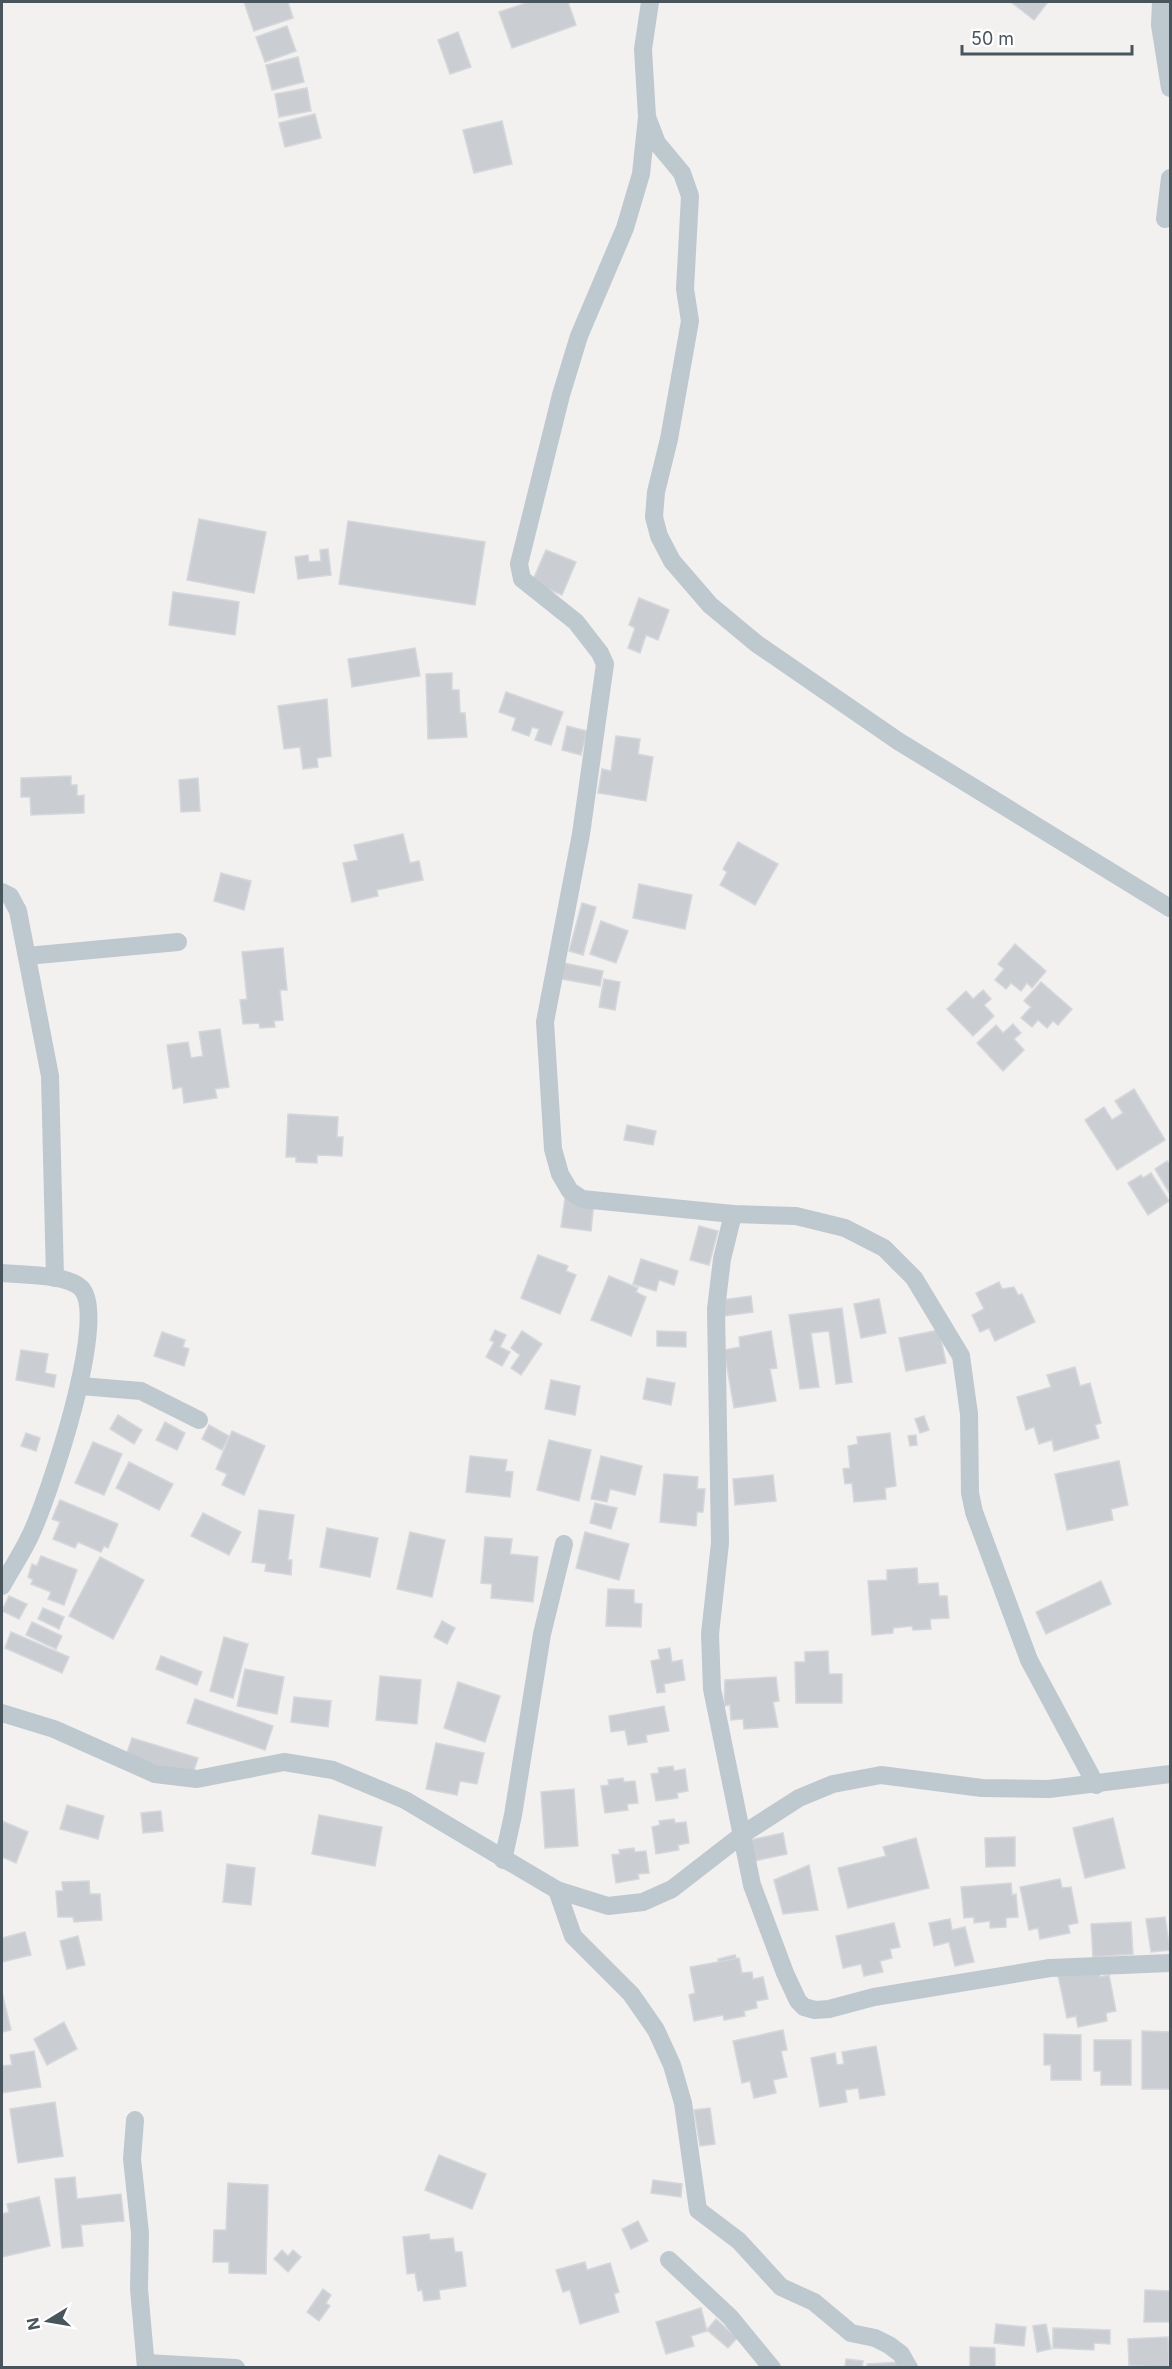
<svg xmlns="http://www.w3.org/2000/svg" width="1172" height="2369" viewBox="0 0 1172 2369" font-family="Inter,sans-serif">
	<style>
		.building { fill: #caced3; stroke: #d4d7db; stroke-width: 1.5 }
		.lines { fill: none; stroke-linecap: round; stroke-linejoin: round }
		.street { stroke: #bec8cf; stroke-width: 18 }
	</style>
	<rect width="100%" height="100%" fill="#f3f0f0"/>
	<!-- building -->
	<g class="building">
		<path d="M 244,2 L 288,2 L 293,18 L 254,31 Z"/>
		<path d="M 529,2 L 568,2 L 576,25 L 512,48 L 499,12 Z"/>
		<path d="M 1011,2 L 1048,2 L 1034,20 Z"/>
		<path d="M 287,26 L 296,51 L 265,62 L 256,37 Z"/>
		<path d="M 458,32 L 471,67 L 450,74 L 438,40 Z"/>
		<path d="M 298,57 L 304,82 L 272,90 L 266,65 Z"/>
		<path d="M 307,88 L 311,111 L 279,117 L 275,94 Z"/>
		<path d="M 315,114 L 321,138 L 285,147 L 279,123 Z"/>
		<path d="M 502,121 L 512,164 L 474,173 L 463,130 Z"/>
		<path d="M 199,519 L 266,532 L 254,593 L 187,580 Z"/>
		<path d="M 348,521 L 485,542 L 475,605 L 339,584 Z"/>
		<path d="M 328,549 L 331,575 L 298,579 L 295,557 L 308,555 L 309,562 L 321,561 L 320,550 Z"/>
		<path d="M 546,550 L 576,562 L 562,595 L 532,582 Z"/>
		<path d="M 173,592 L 239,602 L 235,635 L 169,625 Z"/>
		<path d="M 639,598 L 669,610 L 658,640 L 646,635 L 640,653 L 628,648 L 635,628 L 629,625 Z"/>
		<path d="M 415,648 L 420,676 L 352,687 L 348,659 Z"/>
		<path d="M 452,673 L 452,690 L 459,690 L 460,713 L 465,713 L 467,737 L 428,739 L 426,674 Z"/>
		<path d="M 506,692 L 563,712 L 551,745 L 535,740 L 539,729 L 532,727 L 529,736 L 512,730 L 516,718 L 499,712 Z"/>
		<path d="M 327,699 L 331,756 L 317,758 L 318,767 L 303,769 L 300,747 L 284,749 L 278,706 Z"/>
		<path d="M 567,726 L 587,731 L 581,755 L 562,750 Z"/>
		<path d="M 616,736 L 640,739 L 638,754 L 653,757 L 646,801 L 598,793 L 602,769 L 611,771 Z"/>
		<path d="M 71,776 L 71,785 L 77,785 L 77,796 L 84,795 L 84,813 L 31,815 L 30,797 L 21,797 L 21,778 Z"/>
		<path d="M 198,778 L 200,811 L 181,812 L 179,780 Z"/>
		<path d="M 403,834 L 410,863 L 419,861 L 423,880 L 377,890 L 378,896 L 352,902 L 343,863 L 358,860 L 354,845 Z"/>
		<path d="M 738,842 L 778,864 L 755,905 L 720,885 L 727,872 L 723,869 Z"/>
		<path d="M 221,873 L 251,881 L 244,910 L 214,901 Z"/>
		<path d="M 639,884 L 692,895 L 685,929 L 633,918 Z"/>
		<path d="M 582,903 L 596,907 L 583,955 L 569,951 Z"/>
		<path d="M 601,921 L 628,931 L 616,963 L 590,954 Z"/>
		<path d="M 1015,944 L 1046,971 L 1032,988 L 1027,983 L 1021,991 L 1011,983 L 1006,989 L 995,980 L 1004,969 L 998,964 Z"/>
		<path d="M 283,948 L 287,990 L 280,990 L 283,1020 L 274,1021 L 275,1027 L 260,1028 L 259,1023 L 243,1024 L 240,1000 L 247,999 L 242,952 Z"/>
		<path d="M 564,963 L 603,971 L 600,986 L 561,979 Z"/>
		<path d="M 604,979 L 620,982 L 615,1010 L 599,1007 Z"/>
		<path d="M 1041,982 L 1072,1009 L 1058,1025 L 1053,1021 L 1047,1028 L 1038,1020 L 1032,1027 L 1021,1018 L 1031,1007 L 1024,1001 Z"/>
		<path d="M 983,990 L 991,999 L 984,1005 L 994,1016 L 973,1036 L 947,1009 L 966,991 L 973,999 Z"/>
		<path d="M 1013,1024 L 1021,1033 L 1014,1039 L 1024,1050 L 1003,1071 L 977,1043 L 996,1025 L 1003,1033 Z"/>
		<path d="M 220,1029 L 229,1087 L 215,1089 L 217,1098 L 184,1103 L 182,1087 L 173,1089 L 167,1045 L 188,1042 L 191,1058 L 203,1056 L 199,1032 Z"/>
		<path d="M 1134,1089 L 1165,1140 L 1117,1170 L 1085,1120 L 1104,1107 L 1112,1120 L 1123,1113 L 1115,1101 Z"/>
		<path d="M 288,1114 L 338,1117 L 337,1137 L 343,1137 L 342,1156 L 317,1155 L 317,1163 L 296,1162 L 296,1157 L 286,1157 Z"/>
		<path d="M 627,1125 L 656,1131 L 653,1145 L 624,1140 Z"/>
		<path d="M 1167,1161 L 1170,1164 L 1170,1194 L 1155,1169 Z"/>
		<path d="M 1151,1173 L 1169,1201 L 1148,1215 L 1128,1183 L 1141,1175 L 1143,1178 Z"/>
		<path d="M 565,1198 L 594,1202 L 591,1231 L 561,1227 Z"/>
		<path d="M 699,1226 L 718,1231 L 709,1265 L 690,1260 Z"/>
		<path d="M 538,1255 L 568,1266 L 566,1271 L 576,1275 L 560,1314 L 521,1298 Z"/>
		<path d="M 641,1259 L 678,1271 L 674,1285 L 659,1280 L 656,1291 L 633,1284 Z"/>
		<path d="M 609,1276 L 638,1288 L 636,1292 L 646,1297 L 631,1336 L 591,1320 Z"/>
		<path d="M 999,1282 L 1002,1289 L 1014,1287 L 1018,1295 L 1022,1294 L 1035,1322 L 995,1341 L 989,1328 L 980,1332 L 972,1315 L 984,1309 L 976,1293 Z"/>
		<path d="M 751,1296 L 753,1312 L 724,1316 L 722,1300 Z"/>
		<path d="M 879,1299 L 886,1333 L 861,1338 L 854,1304 Z"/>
		<path d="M 842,1308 L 852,1382 L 836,1384 L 829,1331 L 811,1333 L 819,1387 L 800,1389 L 789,1315 Z"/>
		<path d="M 495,1330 L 506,1335 L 500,1347 L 510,1352 L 502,1366 L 486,1357 L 494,1342 L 490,1340 Z"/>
		<path d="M 939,1330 L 946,1363 L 906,1371 L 899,1338 Z"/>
		<path d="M 522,1331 L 542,1344 L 521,1375 L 511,1368 L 520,1355 L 511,1348 Z"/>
		<path d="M 657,1331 L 686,1332 L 686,1347 L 657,1346 Z"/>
		<path d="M 771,1331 L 777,1368 L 770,1369 L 776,1401 L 734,1408 L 724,1350 L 740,1347 L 739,1337 Z"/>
		<path d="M 162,1332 L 185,1340 L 183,1347 L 189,1349 L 184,1366 L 154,1356 Z"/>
		<path d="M 21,1350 L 48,1354 L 45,1373 L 56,1375 L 54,1387 L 16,1380 Z"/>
		<path d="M 1075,1367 L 1080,1386 L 1090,1383 L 1101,1423 L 1095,1425 L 1099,1438 L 1054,1451 L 1052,1440 L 1039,1444 L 1034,1427 L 1026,1430 L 1017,1397 L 1051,1387 L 1047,1375 Z"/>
		<path d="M 647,1378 L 675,1383 L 671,1405 L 643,1399 Z"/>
		<path d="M 551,1380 L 580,1386 L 575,1415 L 545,1409 Z"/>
		<path d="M 118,1415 L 142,1430 L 134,1444 L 110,1429 Z"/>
		<path d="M 924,1416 L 929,1430 L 920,1433 L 915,1419 Z"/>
		<path d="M 165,1422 L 185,1433 L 177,1450 L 156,1440 Z"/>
		<path d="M 209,1425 L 229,1436 L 222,1450 L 202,1439 Z"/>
		<path d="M 232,1431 L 265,1446 L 244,1495 L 222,1485 L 227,1474 L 216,1469 Z"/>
		<path d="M 26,1433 L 40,1438 L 36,1451 L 21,1446 Z"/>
		<path d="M 890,1433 L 896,1486 L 885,1488 L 886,1499 L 854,1502 L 852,1483 L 845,1484 L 843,1469 L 850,1468 L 848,1446 L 858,1444 L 857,1437 Z"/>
		<path d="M 916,1435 L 917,1445 L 910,1446 L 908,1436 Z"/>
		<path d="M 549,1440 L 591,1450 L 579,1501 L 537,1490 Z"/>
		<path d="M 93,1442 L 122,1454 L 104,1495 L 75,1483 Z"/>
		<path d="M 470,1456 L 507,1460 L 505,1471 L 513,1472 L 510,1497 L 466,1492 Z"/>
		<path d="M 601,1456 L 642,1466 L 635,1495 L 610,1489 L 607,1502 L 591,1499 Z"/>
		<path d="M 1119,1461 L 1128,1505 L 1111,1509 L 1113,1520 L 1067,1530 L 1055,1474 Z"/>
		<path d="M 129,1462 L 173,1484 L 159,1510 L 116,1488 Z"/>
		<path d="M 664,1474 L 698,1477 L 697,1489 L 705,1489 L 703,1512 L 697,1512 L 696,1526 L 660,1522 Z"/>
		<path d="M 773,1475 L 776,1501 L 735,1505 L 733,1479 Z"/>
		<path d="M 60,1500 L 118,1524 L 108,1548 L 104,1546 L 101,1552 L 78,1542 L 75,1548 L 53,1539 L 60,1522 L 52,1519 Z"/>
		<path d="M 595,1503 L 617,1508 L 611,1529 L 590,1523 Z"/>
		<path d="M 259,1510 L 294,1515 L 288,1560 L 292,1560 L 291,1575 L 265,1571 L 266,1564 L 252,1562 Z"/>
		<path d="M 203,1513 L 241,1532 L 229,1555 L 191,1536 Z"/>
		<path d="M 327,1528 L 378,1538 L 370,1577 L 320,1567 Z"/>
		<path d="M 410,1532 L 445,1540 L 432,1597 L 397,1589 Z"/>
		<path d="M 585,1532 L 629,1544 L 619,1580 L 576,1568 Z"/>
		<path d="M 485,1537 L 512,1539 L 510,1554 L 538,1557 L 533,1602 L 491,1598 L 492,1584 L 481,1583 Z"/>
		<path d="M 41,1556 L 77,1570 L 64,1605 L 48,1599 L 51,1592 L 31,1584 L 33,1580 L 28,1577 L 32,1564 L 37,1566 Z"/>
		<path d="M 100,1557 L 144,1580 L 113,1639 L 69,1616 Z"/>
		<path d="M 917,1568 L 918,1584 L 938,1583 L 939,1596 L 947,1596 L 949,1618 L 930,1619 L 931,1629 L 913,1630 L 912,1626 L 893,1628 L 893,1633 L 872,1635 L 868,1581 L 887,1580 L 887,1570 Z"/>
		<path d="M 1101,1581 L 1111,1604 L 1046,1634 L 1036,1612 Z"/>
		<path d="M 608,1589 L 634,1590 L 634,1603 L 642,1604 L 641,1627 L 606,1626 Z"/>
		<path d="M 9,1596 L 27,1604 L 19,1619 L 2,1611 Z"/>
		<path d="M 43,1608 L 64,1617 L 59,1629 L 38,1619 Z"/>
		<path d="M 442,1621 L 455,1628 L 447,1644 L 434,1637 Z"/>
		<path d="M 32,1622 L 62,1636 L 56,1649 L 26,1635 Z"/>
		<path d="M 11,1632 L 69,1657 L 62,1673 L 5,1648 Z"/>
		<path d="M 224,1637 L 248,1644 L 233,1698 L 210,1691 Z"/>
		<path d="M 670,1648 L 672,1662 L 682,1660 L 685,1680 L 664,1684 L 665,1692 L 657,1693 L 651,1661 L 660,1659 L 658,1650 Z"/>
		<path d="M 828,1651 L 829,1674 L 842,1674 L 842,1703 L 796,1703 L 795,1662 L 805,1662 L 805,1652 Z"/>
		<path d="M 161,1656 L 202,1672 L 197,1685 L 156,1669 Z"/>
		<path d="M 245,1669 L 284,1677 L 277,1714 L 237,1706 Z"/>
		<path d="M 380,1676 L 421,1680 L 417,1724 L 376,1720 Z"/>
		<path d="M 776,1677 L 779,1701 L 773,1702 L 778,1727 L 744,1729 L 743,1719 L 731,1720 L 730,1705 L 724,1706 L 725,1680 Z"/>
		<path d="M 458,1682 L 500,1696 L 485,1742 L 444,1728 Z"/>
		<path d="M 294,1697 L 331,1701 L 328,1727 L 291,1722 Z"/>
		<path d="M 195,1699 L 273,1726 L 265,1750 L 187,1723 Z"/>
		<path d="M 664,1706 L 669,1731 L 646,1735 L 647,1742 L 628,1745 L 625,1730 L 611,1732 L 609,1716 Z"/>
		<path d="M 132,1738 L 198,1758 L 192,1776 L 126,1756 Z"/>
		<path d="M 436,1743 L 484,1753 L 477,1784 L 460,1781 L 457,1795 L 426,1789 Z"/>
		<path d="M 673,1766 L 674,1771 L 685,1769 L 688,1791 L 677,1793 L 678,1798 L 656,1801 L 651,1774 L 659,1773 L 658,1768 Z"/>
		<path d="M 623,1778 L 624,1782 L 635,1781 L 638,1803 L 627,1804 L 628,1810 L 605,1813 L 601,1786 L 609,1785 L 608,1780 Z"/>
		<path d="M 574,1789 L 578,1846 L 545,1848 L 541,1792 Z"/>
		<path d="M 67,1805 L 104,1816 L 98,1839 L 60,1829 Z"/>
		<path d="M 161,1811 L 163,1831 L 143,1833 L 141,1813 Z"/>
		<path d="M 319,1815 L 382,1827 L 375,1866 L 312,1854 Z"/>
		<path d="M 1113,1818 L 1125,1868 L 1085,1878 L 1073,1828 Z"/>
		<path d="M 674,1819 L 675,1823 L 686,1822 L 689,1843 L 678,1845 L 679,1850 L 656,1854 L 652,1827 L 660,1825 L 659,1821 Z"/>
		<path d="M 2,1821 L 28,1832 L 16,1863 L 2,1857 Z"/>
		<path d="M 783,1833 L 787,1854 L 754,1861 L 750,1840 Z"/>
		<path d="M 1015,1837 L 1015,1866 L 986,1867 L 985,1838 Z"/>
		<path d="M 916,1838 L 929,1888 L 848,1908 L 838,1868 L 886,1856 L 883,1847 Z"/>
		<path d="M 634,1848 L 635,1852 L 646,1851 L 649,1873 L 638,1874 L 639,1879 L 616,1883 L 612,1855 L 620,1854 L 619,1850 Z"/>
		<path d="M 227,1864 L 255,1868 L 251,1905 L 223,1902 Z"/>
		<path d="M 809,1865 L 818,1910 L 783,1914 L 774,1880 Z"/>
		<path d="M 1060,1879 L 1062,1888 L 1071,1887 L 1078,1923 L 1068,1925 L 1070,1933 L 1040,1939 L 1038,1928 L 1029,1930 L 1020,1887 Z"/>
		<path d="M 89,1881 L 90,1894 L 100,1894 L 102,1920 L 74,1922 L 73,1917 L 58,1917 L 56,1891 L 63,1891 L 62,1882 Z"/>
		<path d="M 1011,1883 L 1012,1895 L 1016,1894 L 1018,1917 L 1006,1918 L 1006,1927 L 990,1928 L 990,1921 L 974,1923 L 974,1917 L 964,1918 L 961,1887 Z"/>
		<path d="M 1165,1917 L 1170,1950 L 1151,1952 L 1146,1919 Z"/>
		<path d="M 950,1919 L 952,1930 L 965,1927 L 974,1962 L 955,1966 L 949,1942 L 934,1946 L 929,1923 Z"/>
		<path d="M 1131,1922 L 1133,1954 L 1093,1957 L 1091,1924 Z"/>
		<path d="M 894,1923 L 900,1947 L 890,1949 L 892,1958 L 880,1961 L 883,1972 L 864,1976 L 861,1964 L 843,1968 L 836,1936 Z"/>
		<path d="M 25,1932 L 31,1955 L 2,1962 L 2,1938 Z"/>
		<path d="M 78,1936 L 85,1965 L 67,1969 L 60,1941 Z"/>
		<path d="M 735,1955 L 739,1969 L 721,1973 L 718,1959 Z"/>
		<path d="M 739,1958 L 742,1973 L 752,1972 L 753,1979 L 763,1977 L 768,1999 L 756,2001 L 757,2008 L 744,2011 L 745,2016 L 724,2020 L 723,2015 L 694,2021 L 689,1995 L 695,1993 L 690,1967 Z"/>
		<path d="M 1098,1967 L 1100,1977 L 1109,1975 L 1116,2011 L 1106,2013 L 1107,2021 L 1078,2027 L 1076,2016 L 1067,2018 L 1058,1975 Z"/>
		<path d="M 2,1992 L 11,2030 L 2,2032 Z"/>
		<path d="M 64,2022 L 77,2049 L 47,2065 L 34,2039 Z"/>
		<path d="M 783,2030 L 787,2050 L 781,2051 L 787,2077 L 773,2080 L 776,2093 L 754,2098 L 750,2081 L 742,2083 L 733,2041 Z"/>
		<path d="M 1142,2031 L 1170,2032 L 1170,2089 L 1142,2089 Z"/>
		<path d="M 1044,2034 L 1081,2035 L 1081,2080 L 1051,2080 L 1051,2065 L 1044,2065 Z"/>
		<path d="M 1094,2040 L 1131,2040 L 1131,2085 L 1101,2085 L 1101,2071 L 1094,2071 Z"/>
		<path d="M 876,2046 L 885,2095 L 860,2099 L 858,2088 L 845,2090 L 847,2102 L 820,2107 L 811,2058 L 835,2053 L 837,2065 L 844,2064 L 842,2052 Z"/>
		<path d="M 34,2051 L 41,2087 L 2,2093 L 2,2066 L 12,2065 L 10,2055 Z"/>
		<path d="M 55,2102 L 63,2156 L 18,2163 L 10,2109 Z"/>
		<path d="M 710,2108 L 715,2144 L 700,2146 L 694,2110 Z"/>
		<path d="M 439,2155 L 486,2174 L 472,2209 L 425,2190 Z"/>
		<path d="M 75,2177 L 77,2199 L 121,2194 L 124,2221 L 81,2225 L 83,2246 L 62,2248 L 55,2179 Z"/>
		<path d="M 653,2180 L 682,2184 L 681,2197 L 651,2193 Z"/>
		<path d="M 228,2183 L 268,2185 L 266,2274 L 229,2273 L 229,2262 L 213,2262 L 214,2230 L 226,2230 Z"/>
		<path d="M 39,2197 L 50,2246 L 2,2257 L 2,2214 L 9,2212 L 7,2204 Z"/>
		<path d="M 638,2221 L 648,2241 L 631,2249 L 622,2229 Z"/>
		<path d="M 429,2234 L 430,2240 L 453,2238 L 455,2252 L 462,2252 L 466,2286 L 439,2290 L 440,2299 L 424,2301 L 422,2290 L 418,2291 L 415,2273 L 407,2274 L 403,2237 Z"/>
		<path d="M 282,2250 L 288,2256 L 293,2250 L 301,2257 L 288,2272 L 274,2259 Z"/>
		<path d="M 585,2262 L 587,2270 L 610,2263 L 619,2292 L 614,2294 L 619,2312 L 580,2324 L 570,2290 L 563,2292 L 556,2270 Z"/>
		<path d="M 323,2289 L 331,2295 L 326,2303 L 330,2306 L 319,2321 L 307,2312 Z"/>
		<path d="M 1145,2290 L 1170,2291 L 1170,2322 L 1144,2322 Z"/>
		<path d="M 701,2308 L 707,2331 L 691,2336 L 694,2346 L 666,2354 L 656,2322 Z"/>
		<path d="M 716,2319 L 737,2338 L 728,2348 L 707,2330 Z"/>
		<path d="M 996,2324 L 1026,2327 L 1024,2346 L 994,2343 Z"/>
		<path d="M 1046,2324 L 1051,2349 L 1037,2352 L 1033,2326 Z"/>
		<path d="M 1053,2328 L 1110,2330 L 1110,2344 L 1094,2343 L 1094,2350 L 1053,2348 Z"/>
		<path d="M 1168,2337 L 1169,2368 L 1129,2365 L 1128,2339 Z"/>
		<path d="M 970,2347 L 995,2348 L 995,2368 L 970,2368 Z"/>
		<path d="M 846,2359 L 863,2361 L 862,2368 L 845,2368 Z"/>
		<path d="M 902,2362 L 903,2368 L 868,2368 L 867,2364 Z"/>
	</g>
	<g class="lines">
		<!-- street -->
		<g class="street">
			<path d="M 650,2 L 643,49 L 647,117 L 657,143 L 682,173 L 690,196 L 685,289 L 690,321 L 669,439 L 656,492 L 654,517 L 659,536 L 672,561 L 710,605 L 757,644 L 898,741 L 1170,908"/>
			<path d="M 1161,2 L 1160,25 L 1170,88"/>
			<path d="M 647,117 L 641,174 L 625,228 L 579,336 L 561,395 L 519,564 L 522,579 L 576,622 L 600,653 L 605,664 L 581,834 L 545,1022 L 553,1149 L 560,1174 L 570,1191 L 582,1199 L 733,1214 L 796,1216 L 845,1228 L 884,1248 L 914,1278 L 961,1356 L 969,1414 L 970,1493 L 974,1512 L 1029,1660 L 1096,1785"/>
			<path d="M 1165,219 L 1170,178"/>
			<path d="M 2,892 L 10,896 L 18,911 L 50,1076 L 55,1278"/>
			<path d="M 27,956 L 178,942"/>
			<path d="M 733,1214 L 722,1259 L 716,1309 L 720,1543 L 710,1634 L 712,1689 L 752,1885 L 785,1973 L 798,2001 L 804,2007 L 815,2010 L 829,2009 L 874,1997 L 1050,1968 L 1170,1963"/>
			<path d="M 2,1273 C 22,1275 67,1274 81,1288 C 110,1316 48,1498 31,1534 C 23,1552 11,1569 2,1586"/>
			<path d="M 81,1386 L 141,1391 L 199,1420"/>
			<path d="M 2,1713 L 54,1729 L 155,1774 L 197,1779 L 284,1762 L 333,1770 L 405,1800 L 557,1890 L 608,1906 L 643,1902 L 672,1889 L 743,1834 L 799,1798 L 833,1784 L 881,1775 L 982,1788 L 1049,1789 L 1170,1774"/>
			<path d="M 503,1860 L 513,1815 L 542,1634 L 564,1544"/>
			<path d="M 557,1890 L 573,1936 L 631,1994 L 656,2030 L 672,2065 L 683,2103 L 698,2210 L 739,2241 L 781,2287 L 814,2302 L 851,2333 L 875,2338 L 889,2345 L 901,2354 L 909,2368"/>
			<path d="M 135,2120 L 132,2159 L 140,2233 L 139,2289 L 146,2368"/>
			<path d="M 669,2260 L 730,2317 L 772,2368"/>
			<path d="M 146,2363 L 236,2368"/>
		</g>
	</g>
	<!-- border -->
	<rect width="1172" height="2369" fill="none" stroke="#48555d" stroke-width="6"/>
	<!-- north arrow -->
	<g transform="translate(48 2321) rotate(259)" stroke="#ffffff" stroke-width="4.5" paint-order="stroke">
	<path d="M0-4.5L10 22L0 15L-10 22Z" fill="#48555d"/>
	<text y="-9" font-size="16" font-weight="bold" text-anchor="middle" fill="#48555d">N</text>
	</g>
	<!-- scale -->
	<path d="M962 45v9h170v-9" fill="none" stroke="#48555d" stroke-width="3"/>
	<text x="971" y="45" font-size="18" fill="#48555d" stroke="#ffffff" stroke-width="4.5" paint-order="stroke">50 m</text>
</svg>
